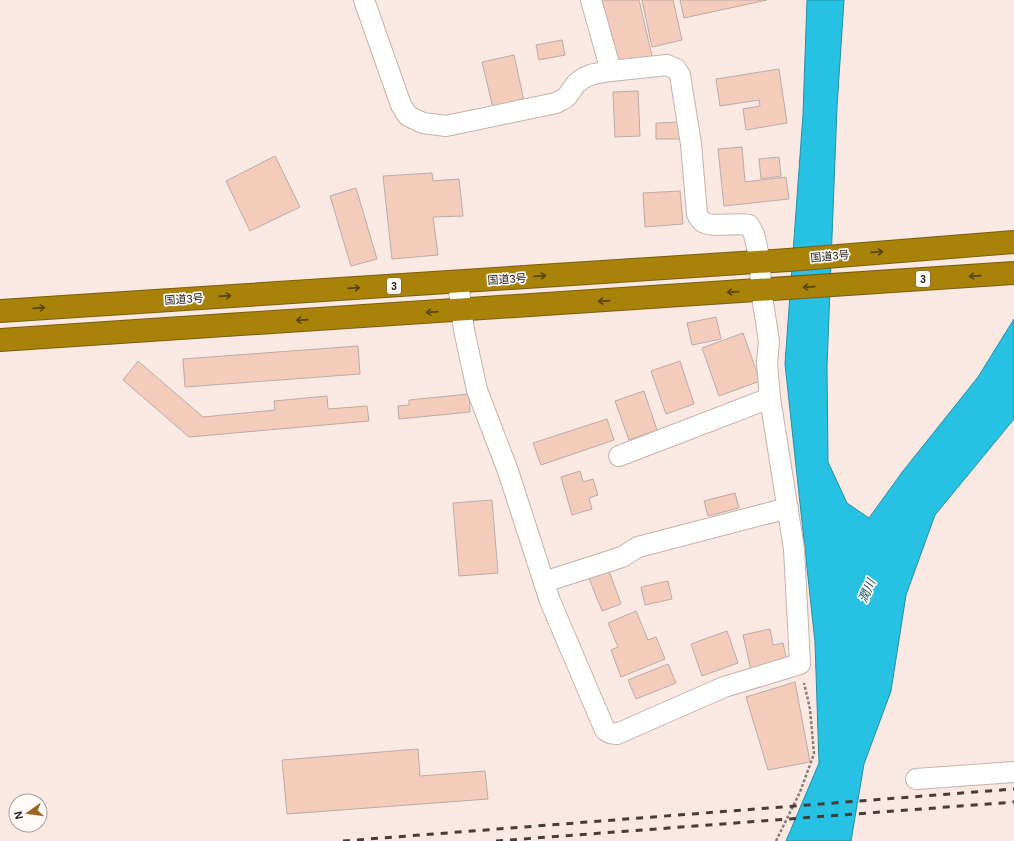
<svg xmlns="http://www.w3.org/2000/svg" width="1014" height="841" viewBox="0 0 1014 841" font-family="Arial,'Noto Sans JP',sans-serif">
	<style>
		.water { fill: #27c1e3; stroke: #258fa6 }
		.building { fill: #f4ccbc; stroke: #bbaba5 }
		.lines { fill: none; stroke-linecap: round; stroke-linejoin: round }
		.street-casing { stroke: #c3b3ad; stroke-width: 22 }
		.highway-casing { stroke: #795e0f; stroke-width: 24 }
		.path { stroke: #887c79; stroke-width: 2.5; stroke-dasharray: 3 2; stroke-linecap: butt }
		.street { stroke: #fff; stroke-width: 20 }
		.highway { stroke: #a88209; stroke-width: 22 }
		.rail { stroke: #453d3a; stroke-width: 3; stroke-dasharray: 7 7; stroke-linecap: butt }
		.oneway { stroke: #574413 }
		.labels { text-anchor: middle; stroke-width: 3.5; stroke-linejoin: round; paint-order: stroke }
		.shield { fill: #fdfaf8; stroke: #635e5c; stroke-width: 1 }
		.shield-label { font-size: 10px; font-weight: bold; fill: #211b19 }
		.street-label { font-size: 11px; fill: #211b19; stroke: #fdfaf8 }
		.water-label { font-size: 12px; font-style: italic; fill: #1d5665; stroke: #fdfaf8 }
	</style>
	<rect width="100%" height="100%" fill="#fae9e3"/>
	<!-- water -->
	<path class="water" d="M 807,0 L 844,0 L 837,107 L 827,367 L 828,462 L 847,503 L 869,518 L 903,471 L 978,377 L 1014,319 L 1014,419 L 935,515 L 906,595 L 891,691 L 864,764 L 851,841 L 786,841 L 819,763 L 815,642 L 785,364 L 803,114 Z"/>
	<!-- building -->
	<g class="building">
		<path d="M 602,0 L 639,0 L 652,56 L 617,64 Z"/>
		<path d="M 642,0 L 673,0 L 682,40 L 652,47 Z"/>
		<path d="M 680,0 L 767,0 L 684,18 Z"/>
		<path d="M 562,40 L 565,55 L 539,60 L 536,45 Z"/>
		<path d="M 514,55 L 524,101 L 493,108 L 482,62 Z"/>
		<path d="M 779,69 L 787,123 L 746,130 L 743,109 L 760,106 L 759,100 L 720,106 L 716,79 Z"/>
		<path d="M 638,91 L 640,136 L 615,137 L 613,92 Z"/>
		<path d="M 680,122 L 680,139 L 656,139 L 656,123 Z"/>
		<path d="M 742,147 L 745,182 L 786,177 L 789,199 L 724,206 L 718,149 Z"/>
		<path d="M 275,156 L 300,207 L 250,231 L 226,181 Z"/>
		<path d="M 779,157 L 781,176 L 761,179 L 759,159 Z"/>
		<path d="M 432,173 L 433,181 L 459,179 L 463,216 L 433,217 L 438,255 L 392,259 L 383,176 Z"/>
		<path d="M 356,188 L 377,259 L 351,266 L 330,196 Z"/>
		<path d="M 680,191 L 683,224 L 645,227 L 643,193 Z"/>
		<path d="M 716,317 L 721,339 L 692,345 L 687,323 Z"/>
		<path d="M 743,333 L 760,381 L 719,396 L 702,348 Z"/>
		<path d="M 358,346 L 360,374 L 185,387 L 183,359 Z"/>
		<path d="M 138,361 L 203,417 L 275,410 L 274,401 L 327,396 L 328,409 L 367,406 L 369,421 L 189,437 L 123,380 Z"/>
		<path d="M 680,361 L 694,404 L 666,414 L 651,371 Z"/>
		<path d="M 644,391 L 657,430 L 629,440 L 615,401 Z"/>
		<path d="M 469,394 L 470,412 L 399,419 L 398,406 L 409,405 L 409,400 Z"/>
		<path d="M 607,419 L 614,440 L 541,465 L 533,443 Z"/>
		<path d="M 580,471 L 583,482 L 593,479 L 598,495 L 589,498 L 592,509 L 572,515 L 561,477 Z"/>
		<path d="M 735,493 L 739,508 L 708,516 L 704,501 Z"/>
		<path d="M 492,500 L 498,573 L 459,576 L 453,503 Z"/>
		<path d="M 609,571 L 621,604 L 602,611 L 589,578 Z"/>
		<path d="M 668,581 L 672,599 L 645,605 L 641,587 Z"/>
		<path d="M 636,611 L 648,640 L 656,637 L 665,659 L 621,677 L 611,650 L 618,647 L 608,623 Z"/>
		<path d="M 770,629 L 773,645 L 783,643 L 787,662 L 751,670 L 743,635 Z"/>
		<path d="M 727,631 L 738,663 L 702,676 L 691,644 Z"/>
		<path d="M 668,664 L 676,683 L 636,699 L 628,680 Z"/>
		<path d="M 795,682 L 810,762 L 768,770 L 746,697 Z"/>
		<path d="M 418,749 L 420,776 L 485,771 L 488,799 L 287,814 L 282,760 Z"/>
	</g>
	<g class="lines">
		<defs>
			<g id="street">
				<path d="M 364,0 L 401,105 L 408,116 L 423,123 L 446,126 L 556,103 C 571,96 567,95 576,84 C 585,74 599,73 611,71"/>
				<path d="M 458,282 L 464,330 L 477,390 L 508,471 L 550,601 L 605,730 L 610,733 L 617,734 L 724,687 L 800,664 L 794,549 L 770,398 L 767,363 L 769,341 L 761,290 L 760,261 L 754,234 L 749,225 C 737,222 711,228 703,222 C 700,220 698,216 697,214 L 691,144 L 680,75 L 676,69 L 667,65 L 611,71 L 591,0"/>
				<path d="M 619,456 L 770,398"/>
				<path d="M 544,582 L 622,557 L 638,547 L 788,508"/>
				<path d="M 916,779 L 1014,772"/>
			</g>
			<g id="highway">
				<path d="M 0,311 L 788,260 L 1014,242"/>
				<path d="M 0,340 L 1014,273"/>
			</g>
		</defs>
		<!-- street casing -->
		<use href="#street" class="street-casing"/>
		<!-- highway casing -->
		<use href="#highway" class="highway-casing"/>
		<!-- path -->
		<path class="path" d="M 776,841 L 800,792 L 814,754 L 810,709 L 804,683"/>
		<!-- street -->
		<use href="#street" class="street"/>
		<!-- highway -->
		<use href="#highway" class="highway"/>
		<!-- rail -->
		<g class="rail">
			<path d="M 343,841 L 1014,789"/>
			<path d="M 496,841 L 1014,802"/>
		</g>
	</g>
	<!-- one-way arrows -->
	<defs><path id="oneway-shaft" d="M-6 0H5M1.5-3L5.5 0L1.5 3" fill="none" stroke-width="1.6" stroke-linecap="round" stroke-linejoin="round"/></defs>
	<g class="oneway">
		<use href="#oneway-shaft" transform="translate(877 252) rotate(-4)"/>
		<use href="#oneway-shaft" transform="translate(540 276) rotate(-4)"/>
		<use href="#oneway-shaft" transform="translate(975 276) rotate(176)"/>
		<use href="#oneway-shaft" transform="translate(809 287) rotate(176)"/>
		<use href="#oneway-shaft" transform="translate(354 288) rotate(-4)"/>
		<use href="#oneway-shaft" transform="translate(733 292) rotate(176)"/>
		<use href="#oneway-shaft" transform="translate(225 296) rotate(-4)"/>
		<use href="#oneway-shaft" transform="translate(604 301) rotate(176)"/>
		<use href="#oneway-shaft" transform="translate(39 308) rotate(-4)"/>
		<use href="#oneway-shaft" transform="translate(432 312) rotate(176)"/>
		<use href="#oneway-shaft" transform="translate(302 320) rotate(176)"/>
	</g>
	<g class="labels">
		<!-- shield labels -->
		<g class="shield">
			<rect x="916" y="271" width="14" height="16" rx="3"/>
			<rect x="387" y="278" width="14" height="16" rx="3"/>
		</g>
		<g class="shield-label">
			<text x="923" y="283">3</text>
			<text x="394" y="290">3</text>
		</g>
		<!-- street labels -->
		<g class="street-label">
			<text transform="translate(830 256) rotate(-5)" y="4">国道3号</text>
			<text transform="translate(507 279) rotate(-4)" y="4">国道3号</text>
			<text transform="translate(184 299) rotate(-4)" y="4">国道3号</text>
		</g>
		<!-- water labels -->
		<g class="water-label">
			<text transform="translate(867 591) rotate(-67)" y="4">潤川</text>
		</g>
	</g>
	<!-- north arrow -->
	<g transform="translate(28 813) rotate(256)"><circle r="19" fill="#fdfaf8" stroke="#a5a19f"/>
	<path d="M0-3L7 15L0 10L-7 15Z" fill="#99641b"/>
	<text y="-6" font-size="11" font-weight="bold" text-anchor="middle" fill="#211b19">N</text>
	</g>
</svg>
